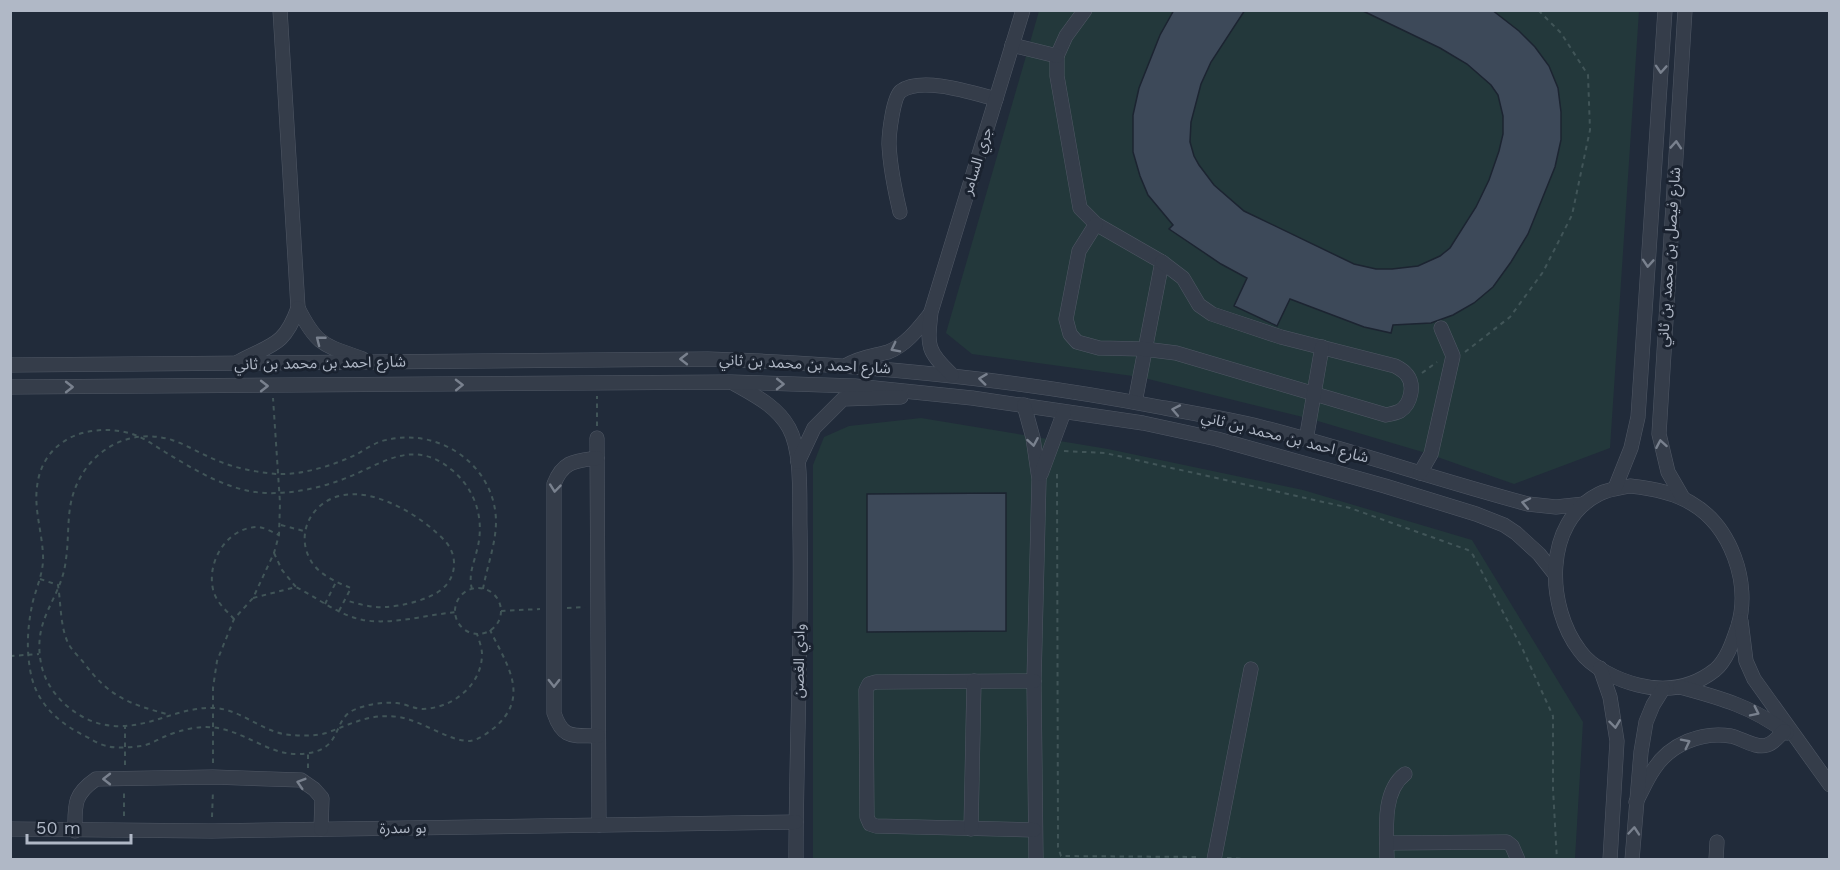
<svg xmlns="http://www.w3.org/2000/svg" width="1840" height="870" viewBox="0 0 1840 870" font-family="'Work Sans','Noto Sans Arabic',sans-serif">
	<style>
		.green { fill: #23383b }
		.building { fill: #3d4959; stroke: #1c2431; stroke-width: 1.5 }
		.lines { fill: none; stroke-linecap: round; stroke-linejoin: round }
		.minor-casing { stroke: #505865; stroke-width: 15 }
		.path { stroke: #415558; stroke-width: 2; stroke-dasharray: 4.5 4.5; stroke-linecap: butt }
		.minor { stroke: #353d4a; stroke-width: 14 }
		.oneway { stroke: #79818e }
		.labels { text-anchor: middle; stroke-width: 6; stroke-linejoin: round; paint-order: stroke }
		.street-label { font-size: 15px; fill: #b0b8c6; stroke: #1a222f }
	</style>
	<rect width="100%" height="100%" fill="#212b3a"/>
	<!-- green -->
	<g class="green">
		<path d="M 1039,11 L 1639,11 L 1610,448 L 1514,484 L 1426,453 L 1311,419 L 1140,377 L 972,354 L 946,333 Z"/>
		<path d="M 921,418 L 1108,449 L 1303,490 L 1472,540 L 1583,722 L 1575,859 L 813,860 L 813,465 L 824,437 L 849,426 Z"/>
	</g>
	<!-- building -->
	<g class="building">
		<path d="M 1174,10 L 1245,10 L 1211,62 L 1201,84 L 1191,122 L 1190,142 L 1194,156 L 1199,165 L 1214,185 L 1244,211 L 1354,264 L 1376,269 L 1392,269 L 1418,266 L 1440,256 L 1450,248 L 1476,207 L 1489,180 L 1499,151 L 1503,134 L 1503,116 L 1498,95 L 1491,85 L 1467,64 L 1440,48 L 1361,10 L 1492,10 L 1519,31 L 1535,47 L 1549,66 L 1558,88 L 1561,112 L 1561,140 L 1555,167 L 1528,234 L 1511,262 L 1493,287 L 1474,303 L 1453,315 L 1431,323 L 1393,325 L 1391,333 L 1364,327 L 1290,299 L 1277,326 L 1234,306 L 1247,278 L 1221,264 L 1169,229 L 1173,225 L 1148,195 L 1140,176 L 1133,152 L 1133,115 L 1139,88 L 1160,35 Z"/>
		<path d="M 1006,493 L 1006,631 L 867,632 L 867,494 Z"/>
	</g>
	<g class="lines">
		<defs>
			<g id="minor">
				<path d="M 280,10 L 298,308"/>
				<path d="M 1085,10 L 1066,36 L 1057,56 L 1057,76 L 1080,208 L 1096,224 L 1162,262 L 1135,402"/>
				<path d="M 1012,45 L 1057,56"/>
				<path d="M 900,212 C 895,191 890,166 889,144 C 889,134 893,97 901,91 C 922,76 973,93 996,99"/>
				<path d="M 1096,224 L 1079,251 L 1066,319 L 1070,334 L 1077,342 L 1099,348 L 1144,349 L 1176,353 L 1386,415 C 1391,414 1396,413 1400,411 C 1411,404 1415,385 1407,375 C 1404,371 1399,368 1395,366 L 1281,337 L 1212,314 L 1199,305 L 1183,278 L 1162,262"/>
				<path d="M 238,362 C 271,344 284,347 298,308 C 317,346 324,345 363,359"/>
				<path d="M 10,365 L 708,359 C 859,364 1010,378 1159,407 C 1193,413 1228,419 1261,427 C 1351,450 1438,480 1528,504 L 1556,507 L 1584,504"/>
				<path d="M 847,365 C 860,357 873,356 888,352 C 906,345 918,329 930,314"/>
				<path d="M 952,375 C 927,350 927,348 931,312 L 1023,10"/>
				<path d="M 733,383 C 754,395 777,406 789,428 C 803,453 799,503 800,531 C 802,641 796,750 796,860"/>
				<path d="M 10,387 L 731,382 L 855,386 L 972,398 L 1143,423 L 1217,439 L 1385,486 L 1476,514 L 1504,525 L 1516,533 L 1539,554 L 1554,573"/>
				<path d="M 1024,405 L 1033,438 L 1039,479 L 1034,681 L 1036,860"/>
				<path d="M 597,438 L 599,825"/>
				<path d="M 1306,440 L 1322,347"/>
				<path d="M 597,458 C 575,461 563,461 554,484 L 554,713 C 563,740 573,735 598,736"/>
				<path d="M 798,462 L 814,428 L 843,399 L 901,397"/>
				<path d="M 1420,473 L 1431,454 L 1453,356 L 1441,328"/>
				<path d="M 1041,474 L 1064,412"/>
				<path d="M 1630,486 C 1650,488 1673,492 1691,503 C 1731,526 1751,583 1738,626 C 1733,641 1727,660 1715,670 C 1692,688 1666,692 1638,685 C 1618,680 1592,668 1580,651 C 1546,607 1543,522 1599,494 C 1609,489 1620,488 1630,486 Z"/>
				<path d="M 1615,488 L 1631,448 L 1638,417 L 1665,10"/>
				<path d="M 1683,498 L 1668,472 L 1659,434 L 1685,10"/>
				<path d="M 1741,621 L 1746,661 L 1754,679 L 1830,785"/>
				<path d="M 1600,668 L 1610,697 L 1617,741 L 1610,860"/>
				<path d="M 1034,681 L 876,682 L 869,684 L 866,690 L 867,817 L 870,824 L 876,826 L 1034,830"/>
				<path d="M 1680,687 C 1721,698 1753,707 1787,733"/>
				<path d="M 1636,802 C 1642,791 1647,779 1654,769 C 1670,744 1702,731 1731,736 C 1741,738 1756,749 1767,745 C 1774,743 1779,736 1784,731"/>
				<path d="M 10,829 L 212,831 L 796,822"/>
				<path d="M 971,829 L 974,681"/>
				<path d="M 75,831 C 75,805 73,795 96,779 L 213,777 L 301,780 L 314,789 L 322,798 L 321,829"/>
				<path d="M 1387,843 L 1507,842 L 1512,846 L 1518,860"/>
				<path d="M 1214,860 L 1251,669"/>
				<path d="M 1387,860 C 1387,834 1381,792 1405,774"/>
				<path d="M 1632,860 L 1641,752 L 1646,722 L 1653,705 L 1663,689"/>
				<path d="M 1716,860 L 1717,842"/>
			</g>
		</defs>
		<!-- minor casing -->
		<use href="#minor" class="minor-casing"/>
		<!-- path -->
		<g class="path">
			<path d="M 1465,352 L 1510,317 L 1543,272 L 1572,215 L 1590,130 L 1588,75 L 1561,33 L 1538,10"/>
			<path d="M 1422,373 L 1437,362"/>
			<path d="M 597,426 L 597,396"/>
			<path d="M 1064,451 L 1105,453 L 1350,508 L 1468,550 L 1473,555 L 1523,650 L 1553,716 L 1553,789 L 1557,860"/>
			<path d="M 1057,474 L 1058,847 L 1061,856 L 1200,857"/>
			<path d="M 281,525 L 304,531"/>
			<path d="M 274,553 L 282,570 L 296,587"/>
			<path d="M 40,579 L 58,585 C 61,603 60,628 69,645 C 73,651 79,657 84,663 C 110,698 130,704 170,715"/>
			<circle cx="478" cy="611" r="23"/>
			<path d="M 472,589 C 468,575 474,563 477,550 C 485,520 476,490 452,470 C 410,435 378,468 338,481 C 316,489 289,494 265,493 C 228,491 195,470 165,452 C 155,446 146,439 135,435 C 113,427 83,428 63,442 C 48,452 39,468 37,487 C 34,509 42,532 43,555 C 44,571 37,586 33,601 C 28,623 26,646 30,669 C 35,703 59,724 89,738 C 94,741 101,745 107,746 C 117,749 131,747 141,746 C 150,745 158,739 166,736 C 178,731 193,727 206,727 C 240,727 266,754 296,754 C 347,754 329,719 356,709 C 368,704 384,702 397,703 C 406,704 414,709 423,709 C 453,708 482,685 482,654 C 482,648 479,640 477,634"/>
			<path d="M 483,589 C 487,566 496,544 496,521 C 495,465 439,427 386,440 C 375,442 365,450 355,455 C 332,466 302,475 276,474 C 255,472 234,468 216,460 C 201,454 187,445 172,440 C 127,426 84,453 72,498 C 67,517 69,539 66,559 C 62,599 32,617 41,663 C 46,692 73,717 101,724 C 144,734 174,706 215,708 C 243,710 264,734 292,735 C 302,736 316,736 326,733 C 352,724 369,713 399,717 C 420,720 451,742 470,741 C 479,740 487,733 494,728 C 531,697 507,665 490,630"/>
			<path d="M 253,598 L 296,587 C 318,598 338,615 363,620 C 392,625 426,615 456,612"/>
			<path d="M 325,604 L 336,582"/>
			<path d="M 567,608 L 585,607"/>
			<path d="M 339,611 L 351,588 C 338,583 322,576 313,564 C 293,536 311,500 344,495 C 377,489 423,517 445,541 C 458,555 457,577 442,589 C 429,600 402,606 385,607 C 372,608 358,604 345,600"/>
			<path d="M 501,611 L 540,609"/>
			<path d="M 234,619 C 227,611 218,604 214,593 C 205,565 225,528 257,527 C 264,527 272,532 279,535"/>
			<path d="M 10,656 L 39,654"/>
			<path d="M 213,763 L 213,688 L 217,661 L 234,619 L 253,598 L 274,553 L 279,535 L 280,503 L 273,398"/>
			<path d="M 125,765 L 125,726"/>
			<path d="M 308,768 L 308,753"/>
			<path d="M 124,816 L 124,792"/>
			<path d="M 212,817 L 213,790"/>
			<path d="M 1227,858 L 1266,860"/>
		</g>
		<!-- minor -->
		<use href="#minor" class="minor"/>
	</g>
	<!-- one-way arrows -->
	<defs><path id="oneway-chevron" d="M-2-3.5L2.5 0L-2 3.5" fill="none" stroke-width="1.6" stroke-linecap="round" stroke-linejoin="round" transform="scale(1.5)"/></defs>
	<g class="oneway">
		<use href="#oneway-chevron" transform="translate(1661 69) rotate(94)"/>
		<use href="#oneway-chevron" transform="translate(1676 145) rotate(-86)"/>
		<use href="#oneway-chevron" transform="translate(1648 263) rotate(94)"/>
		<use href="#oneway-chevron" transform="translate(320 340) rotate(-142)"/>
		<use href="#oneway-chevron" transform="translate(895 348) rotate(153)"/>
		<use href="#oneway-chevron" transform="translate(684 359) rotate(-180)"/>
		<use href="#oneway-chevron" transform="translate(983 379) rotate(-173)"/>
		<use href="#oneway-chevron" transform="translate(780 384) rotate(1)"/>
		<use href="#oneway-chevron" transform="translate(459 385) rotate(-1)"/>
		<use href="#oneway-chevron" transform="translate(264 386)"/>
		<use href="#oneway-chevron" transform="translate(69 387)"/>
		<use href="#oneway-chevron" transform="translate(1176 410) rotate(-169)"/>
		<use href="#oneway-chevron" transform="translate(1033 442) rotate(80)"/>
		<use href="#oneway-chevron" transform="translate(1661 444) rotate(-100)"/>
		<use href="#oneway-chevron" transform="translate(555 488) rotate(96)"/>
		<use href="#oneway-chevron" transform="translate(1526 503) rotate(-168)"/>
		<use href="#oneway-chevron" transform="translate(554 683) rotate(90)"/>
		<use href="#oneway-chevron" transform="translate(1755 712) rotate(26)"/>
		<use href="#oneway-chevron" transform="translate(1615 724) rotate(83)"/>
		<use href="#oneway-chevron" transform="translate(1686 743) rotate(-27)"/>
		<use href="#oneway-chevron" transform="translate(107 779) rotate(-180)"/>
		<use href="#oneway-chevron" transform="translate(301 783) rotate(-163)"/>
		<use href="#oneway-chevron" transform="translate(1634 831) rotate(-85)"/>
	</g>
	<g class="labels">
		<!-- street labels -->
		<g class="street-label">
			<text transform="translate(977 161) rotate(-73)" y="5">جري السامر</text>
			<text transform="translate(1669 257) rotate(-86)" y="5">شارع فيصل بن محمد بن ثاني</text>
			<text transform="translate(320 363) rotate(-1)" y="5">شارع احمد بن محمد بن ثاني</text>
			<text transform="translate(805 364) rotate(3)" y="5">شارع احمد بن محمد بن ثاني</text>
			<text transform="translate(1285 437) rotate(14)" y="5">شارع احمد بن محمد بن ثاني</text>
			<text transform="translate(799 661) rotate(-89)" y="5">وادي الغصن</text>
			<text transform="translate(403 828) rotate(-1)" y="5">بو سدرة</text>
		</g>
	</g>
	<!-- border -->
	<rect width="1840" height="870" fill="none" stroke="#b0b8c6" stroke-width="24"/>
	<!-- scale -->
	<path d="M27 834v9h104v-9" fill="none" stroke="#b0b8c6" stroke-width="3"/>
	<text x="36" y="834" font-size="18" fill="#b0b8c6" stroke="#1a222f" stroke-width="4.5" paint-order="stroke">50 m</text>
</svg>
